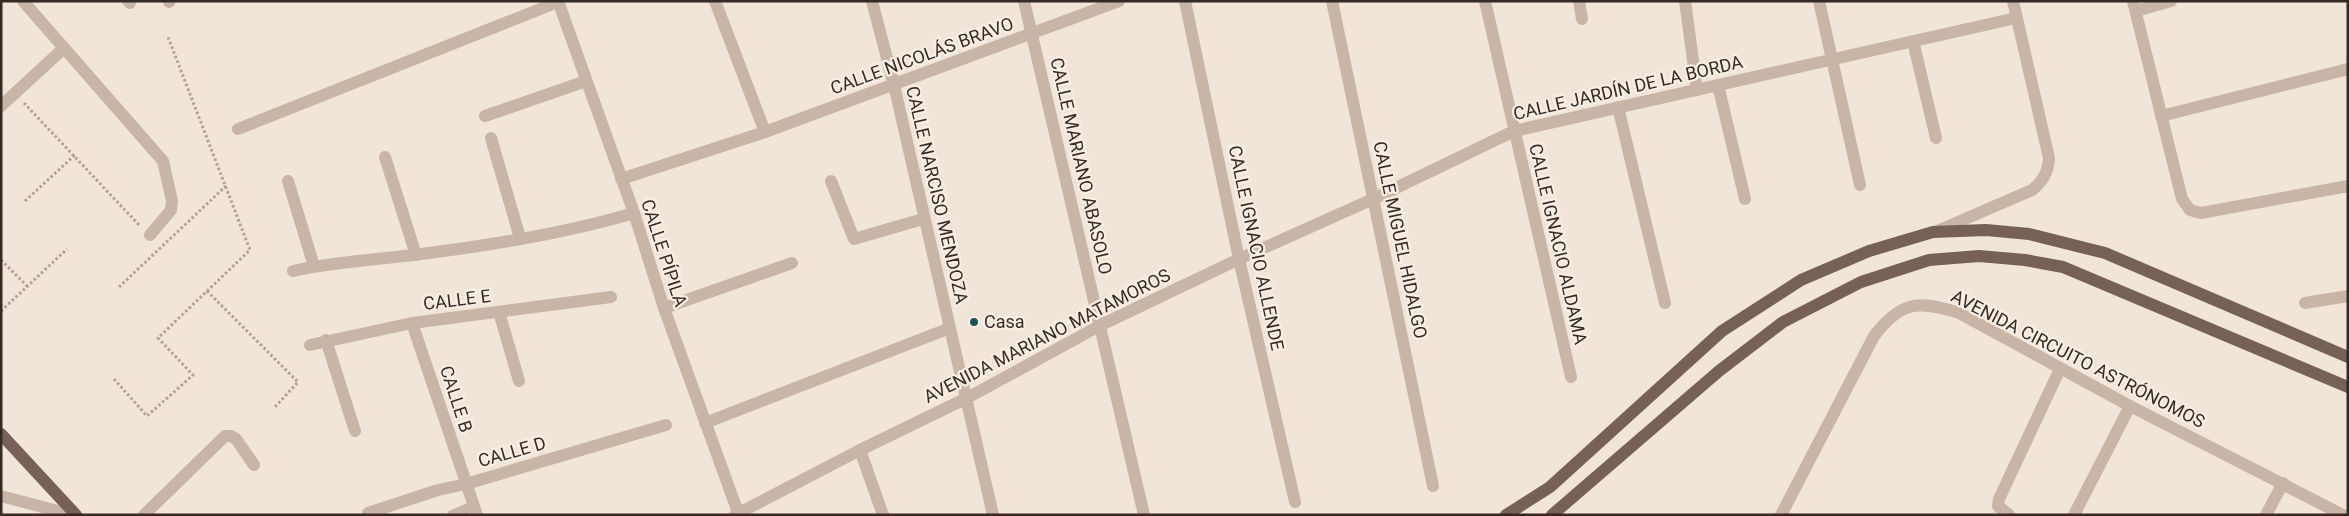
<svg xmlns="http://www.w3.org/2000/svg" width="2349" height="516" viewBox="0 0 2349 516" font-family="Roboto,sans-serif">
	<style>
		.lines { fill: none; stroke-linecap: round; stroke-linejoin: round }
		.path { stroke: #b59f8f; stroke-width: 3; stroke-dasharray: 2.5 2.5; stroke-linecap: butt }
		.lane { stroke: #c9b5a5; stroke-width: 10 }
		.street { stroke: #c9b5a5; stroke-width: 12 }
		.primary { stroke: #776157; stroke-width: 12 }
		.poi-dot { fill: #1c5356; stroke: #f9efe5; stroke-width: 2 }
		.labels { text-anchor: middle; stroke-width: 4.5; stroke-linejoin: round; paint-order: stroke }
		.street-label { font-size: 18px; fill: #352b26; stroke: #f9efe5 }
		.poi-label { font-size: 18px; fill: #352b26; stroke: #f9efe5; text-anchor: start }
	</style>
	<rect width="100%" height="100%" fill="#f1e5d9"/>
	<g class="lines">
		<!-- path -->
		<g class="path">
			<path d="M 24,103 L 140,226"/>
			<path d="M 25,201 L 75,155"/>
			<path d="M 1,260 L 27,286"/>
			<path d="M 119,287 L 226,186"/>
			<path d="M 207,291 L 298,382 L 274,408"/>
			<path d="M 1,311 L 67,249"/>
			<path d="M 114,379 L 147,416 L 193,375 L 158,338 L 250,250 L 168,37"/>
		</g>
		<!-- lane -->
		<path class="lane" d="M 452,515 L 473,506"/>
		<!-- street -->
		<g class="street">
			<path d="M 23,1 L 163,161 L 172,201 L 171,210 L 150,235"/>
			<path d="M 128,1 L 130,3"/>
			<path d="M 558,1 L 634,213 L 664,308 L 739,515"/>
			<path d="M 715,1 L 765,132"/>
			<path d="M 872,1 L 894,85 L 993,515"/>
			<path d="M 1024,1 L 1144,515"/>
			<path d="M 1185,1 L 1239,259 L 1295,502"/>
			<path d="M 1332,1 L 1433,486"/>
			<path d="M 1485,1 L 1571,377"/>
			<path d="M 1579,1 L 1582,19"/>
			<path d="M 1685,1 L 1697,90"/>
			<path d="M 1819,1 L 1860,185"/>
			<path d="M 2133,1 L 2182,199 L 2190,210 L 2201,213 L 2348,186"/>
			<path d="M 169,2 L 170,1"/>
			<path d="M 2136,11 L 2171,1"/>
			<path d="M 1913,41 L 1936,138"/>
			<path d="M 1718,85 L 1745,199"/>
			<path d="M 1,106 L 64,48"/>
			<path d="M 1618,107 L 1665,303"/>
			<path d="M 485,116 L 586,81"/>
			<path d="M 2161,116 L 2348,69"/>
			<path d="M 238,129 L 558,2"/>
			<path d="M 491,138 L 520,238"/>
			<path d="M 385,157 L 416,255"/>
			<path d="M 621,179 L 765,132 L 1119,1"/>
			<path d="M 288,181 L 314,266"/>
			<path d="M 831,181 L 854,239 L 923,219"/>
			<path d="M 1935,232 L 2032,190 C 2043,181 2048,173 2049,158 L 2013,1"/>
			<path d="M 293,271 C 332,262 373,260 413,255 C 487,246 563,234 634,213"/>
			<path d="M 2305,303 L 2348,296"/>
			<path d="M 664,308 L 792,263"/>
			<path d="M 499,312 L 519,381"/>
			<path d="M 412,323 L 477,515"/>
			<path d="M 326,340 L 355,431"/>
			<path d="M 310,345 L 412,323 L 611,297"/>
			<path d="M 705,423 L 950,328"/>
			<path d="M 860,450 L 883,515"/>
			<path d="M 1,496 L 73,515"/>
			<path d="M 368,513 L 438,490 L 466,484 L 666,425"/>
			<path d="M 144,515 L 225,436 L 231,436 L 236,439 L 254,465"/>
			<path d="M 735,515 L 860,450 L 967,398 L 1101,325 L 1239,259 L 1373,199 L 1514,131 L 2016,18"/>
			<path d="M 1781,515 L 1874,336 C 1901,301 1918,300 1959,313 L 2130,406 L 2343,515"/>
			<path d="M 2009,515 L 1998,506 L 1999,499 L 2060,369"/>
			<path d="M 2074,515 L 2130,406"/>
			<path d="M 2266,515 L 2283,483"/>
		</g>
		<!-- primary -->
		<g class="primary">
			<path d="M 1,434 L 76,515"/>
			<path d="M 1506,515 L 1550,487 L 1722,331 L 1801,280 L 1869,251 L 1933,232 L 1986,230 L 2029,234 L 2105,253 L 2348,357"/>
			<path d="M 1552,515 L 1719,371 L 1783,322 L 1861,282 L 1929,260 L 1979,256 L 2025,260 L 2063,267 L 2348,387"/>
		</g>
	</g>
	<!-- markers -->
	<circle class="poi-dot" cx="974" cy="322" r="5"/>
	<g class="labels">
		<!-- street labels -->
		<g class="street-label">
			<text transform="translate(922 56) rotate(-20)" y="6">CALLE NICOLÁS BRAVO</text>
			<text transform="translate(1628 88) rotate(-13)" y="6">CALLE JARDÍN DE LA BORDA</text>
			<text transform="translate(1081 166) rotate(77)" y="6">CALLE MARIANO ABASOLO</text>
			<text transform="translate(937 195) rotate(77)" y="6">CALLE NARCISO MENDOZA</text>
			<text transform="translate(1400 240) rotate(78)" y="6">CALLE MIGUEL HIDALGO</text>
			<text transform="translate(1558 244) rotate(77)" y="6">CALLE IGNACIO ALDAMA</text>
			<text transform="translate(1256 248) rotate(78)" y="6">CALLE IGNACIO ALLENDE</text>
			<text transform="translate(664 253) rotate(72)" y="6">CALLE PÍPILA</text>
			<text transform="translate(457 300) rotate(-7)" y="6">CALLE E</text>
			<text transform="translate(1047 336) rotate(-27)" y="6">AVENIDA MARIANO MATAMOROS</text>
			<text transform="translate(2078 359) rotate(27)" y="6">AVENIDA CIRCUITO ASTRÓNOMOS</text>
			<text transform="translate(456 399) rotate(72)" y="6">CALLE B</text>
			<text transform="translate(512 452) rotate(-16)" y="6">CALLE D</text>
		</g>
		<!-- poi labels -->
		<g class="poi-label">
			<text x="984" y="328">Casa</text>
		</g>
	</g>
	<!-- border -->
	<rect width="2349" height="516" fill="none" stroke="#352b26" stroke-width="5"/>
</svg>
